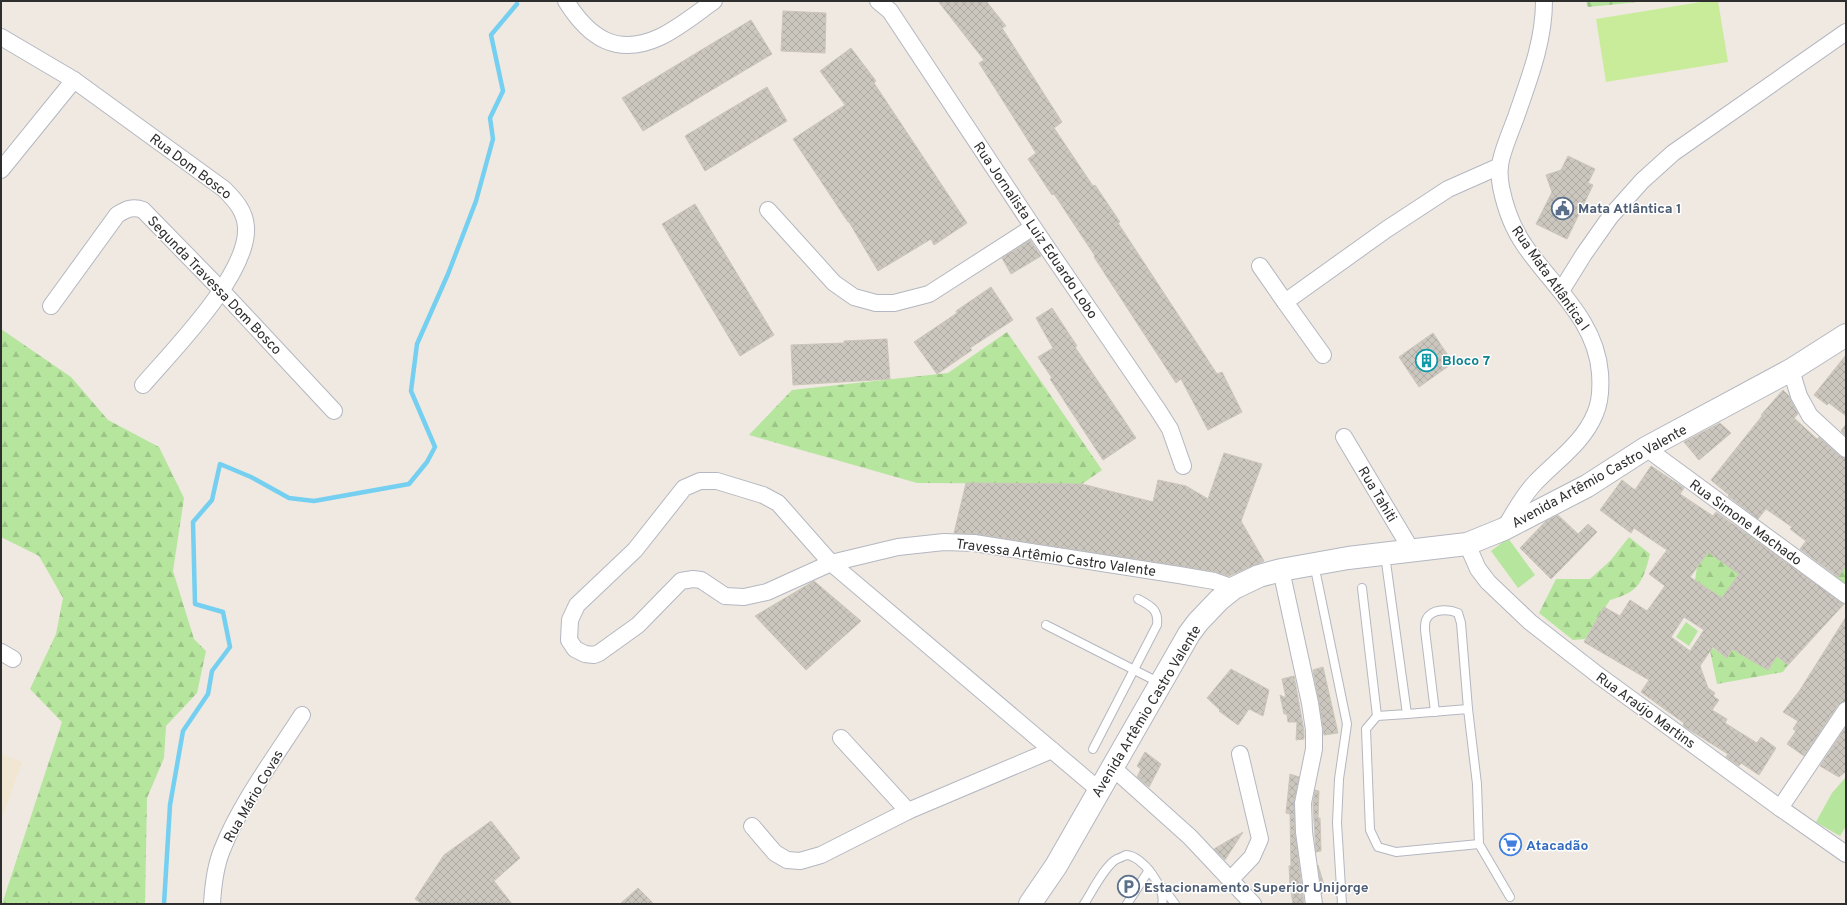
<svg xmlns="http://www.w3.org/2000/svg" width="1847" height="905" viewBox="0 0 1847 905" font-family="Overpass,sans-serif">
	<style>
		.education { fill: #f0e6d1 }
		.green { fill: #b6e59e }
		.forest { fill: url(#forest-firs) }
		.pitch { fill: #c9ec9a }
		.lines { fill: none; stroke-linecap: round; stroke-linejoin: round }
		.stream { stroke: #75cff0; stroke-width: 4.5 }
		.building { fill: url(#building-cross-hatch); stroke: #cbc5ba; fill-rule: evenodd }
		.lane-casing { stroke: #b4b7c1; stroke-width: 10 }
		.street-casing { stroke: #b4b7c1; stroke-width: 18 }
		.secondary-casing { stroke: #b4b7c1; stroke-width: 24 }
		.lane { stroke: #fff; stroke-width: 8 }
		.street { stroke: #fff; stroke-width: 16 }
		.secondary { stroke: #fff; stroke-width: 22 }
		.labels { text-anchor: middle; stroke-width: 3; stroke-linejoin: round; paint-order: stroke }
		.street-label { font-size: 14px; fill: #2e2e2e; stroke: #fff }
		.service-label { font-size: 14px; font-weight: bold; fill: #4e5e75; stroke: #fff; text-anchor: start }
		.culture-label { font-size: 14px; font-weight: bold; fill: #0d838f; stroke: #fff; text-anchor: start }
		.shop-label { font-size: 14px; font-weight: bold; fill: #366cbe; stroke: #fff; text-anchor: start }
	</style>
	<defs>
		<pattern id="forest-firs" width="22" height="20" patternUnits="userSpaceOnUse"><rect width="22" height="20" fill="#b6e59e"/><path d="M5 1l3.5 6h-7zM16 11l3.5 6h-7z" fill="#9dc588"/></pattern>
		<pattern id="building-cross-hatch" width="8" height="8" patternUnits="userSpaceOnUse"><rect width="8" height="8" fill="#cbc7bf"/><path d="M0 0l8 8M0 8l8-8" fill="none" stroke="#afaba4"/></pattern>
	</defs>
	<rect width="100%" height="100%" fill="#efe9e1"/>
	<!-- education -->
	<path class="education" d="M 1,754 L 22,762 L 1,820 Z"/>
	<!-- green -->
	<g class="green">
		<path d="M 1508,538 L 1535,575 L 1518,588 L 1491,551 Z"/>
		<path d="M 1686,622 L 1698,631 L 1689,646 L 1676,637 Z"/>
		<path d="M 1846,777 L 1846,826 L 1840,836 L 1816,822 L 1832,793 Z"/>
	</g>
	<!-- forest -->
	<g class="forest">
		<path d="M 1586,1 L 1648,1 L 1588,7 Z"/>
		<path d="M 1,329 L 71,377 L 108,420 L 159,447 L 184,498 L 173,571 L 194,639 L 206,651 L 197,693 L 166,726 L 164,758 L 147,798 L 145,904 L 2,904 L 62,722 L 30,689 L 56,634 L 63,598 L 39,556 L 1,537 Z"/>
		<path d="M 1007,332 L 1102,470 L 1082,484 L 917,483 L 749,435 L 792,390 L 948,373 Z"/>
		<path d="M 1749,529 L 1762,541 L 1722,599 L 1695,580 L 1697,567 L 1708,552 L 1724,563 Z"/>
		<path d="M 1629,537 L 1650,554 C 1643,581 1640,592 1610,600 L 1585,639 L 1573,640 L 1539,613 L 1556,579 L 1590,579 L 1611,560 Z"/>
		<path d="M 1846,566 L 1846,587 L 1830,578 Z"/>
		<path d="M 1713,648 L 1727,658 L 1732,649 L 1768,670 L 1777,656 L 1788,665 L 1783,672 L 1717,684 L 1710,651 Z"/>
	</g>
	<!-- pitch -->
	<path class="pitch" d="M 1707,1 L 1718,1 L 1728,62 L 1606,82 L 1596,19 Z"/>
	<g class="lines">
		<!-- stream -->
		<path class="stream" d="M 164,904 L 170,805 L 183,731 L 208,694 L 212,671 L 230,647 L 223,612 L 195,604 L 193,522 L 212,500 L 220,464 L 251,477 L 289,498 L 314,501 L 409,484 L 427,462 L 435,447 L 411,391 L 417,344 L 448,274 L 476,201 L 493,139 L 490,118 L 503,91 L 491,35 L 517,4"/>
	</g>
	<!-- building -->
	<g class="building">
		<path d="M 938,1 L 986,1 L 1006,26 L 1002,28 L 1062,122 L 1054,128 L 1093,186 L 1095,185 L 1120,222 L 1118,223 L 1217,374 L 1222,372 L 1242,412 L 1208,430 L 1181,379 L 1176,383 L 1094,257 L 1095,256 L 1054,194 L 1052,195 L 1028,159 L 1036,153 L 979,63 L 984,60 Z"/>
		<path d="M 783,11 L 826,13 L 825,53 L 781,51 Z"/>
		<path d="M 751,20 L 772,54 L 643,131 L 622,98 Z"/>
		<path d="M 851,48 L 876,81 L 874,83 L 967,223 L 934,245 L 931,239 L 878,271 L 849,222 L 848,222 L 793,139 L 845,105 L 820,71 Z"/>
		<path d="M 767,87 L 787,121 L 705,171 L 685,136 Z"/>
		<path d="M 1568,156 L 1595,169 L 1588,183 L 1593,185 L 1567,239 L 1536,224 L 1552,192 L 1546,175 L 1561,170 Z"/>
		<path d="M 695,204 L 774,335 L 740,356 L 662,224 Z"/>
		<path d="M 1030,240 L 1041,256 L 1011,274 L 1002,258 Z"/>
		<path d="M 991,287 L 1013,320 L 970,348 L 972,350 L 937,374 L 914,342 L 957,313 L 956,311 Z"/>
		<path d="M 1052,308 L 1077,346 L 1075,347 L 1136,438 L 1103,460 L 1050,379 L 1052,378 L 1038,357 L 1053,348 L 1036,318 Z"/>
		<path d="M 1433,333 L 1453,363 L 1419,387 L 1399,357 Z"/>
		<path d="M 887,339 L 890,379 L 793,385 L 791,345 L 844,343 L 844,341 Z"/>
		<path d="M 1846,355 L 1846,416 L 1829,403 L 1827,405 L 1814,395 Z"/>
		<path d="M 1783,390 L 1789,396 L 1798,414 L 1794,418 L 1817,439 L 1819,437 L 1840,456 L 1846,458 L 1846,566 L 1838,577 L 1800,549 L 1806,541 L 1790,529 L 1792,527 L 1766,509 L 1758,519 L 1728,496 L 1729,495 L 1711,480 L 1762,416 L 1761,415 Z"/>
		<path d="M 1720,423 L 1731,433 L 1699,460 L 1684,442 Z"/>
		<path d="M 1846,424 L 1846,436 L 1841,431 Z"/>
		<path d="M 1224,453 L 1262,464 L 1241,521 L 1264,561 L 1229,576 L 1216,572 L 1180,566 L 975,534 L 954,533 L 966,483 L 1082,484 L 1153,502 L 1158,480 L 1186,486 L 1208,499 Z"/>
		<path d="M 1651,466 L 1684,488 L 1680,494 L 1713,516 L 1716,512 L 1844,604 L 1788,665 L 1777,656 L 1768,670 L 1732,649 L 1727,658 L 1713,647 L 1700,666 L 1708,688 L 1715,693 L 1713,696 L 1719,700 L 1712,710 L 1727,719 L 1725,723 L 1757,743 L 1761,737 L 1776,748 L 1759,775 L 1741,763 L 1739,766 L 1726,757 L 1728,754 L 1685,727 L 1683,725 L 1684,723 L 1641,692 L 1649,680 L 1584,642 L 1604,607 L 1620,616 L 1630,600 L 1647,611 L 1665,586 L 1649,574 L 1667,550 L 1634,528 L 1631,533 L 1600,510 L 1622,480 L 1635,490 ZM 1708,552 L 1739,574 L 1722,598 L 1690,577 ZM 1684,617 L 1704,630 L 1690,651 L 1671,637 Z"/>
		<path d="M 1558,515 L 1578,534 L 1588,524 L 1597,532 L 1551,579 L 1520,548 L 1546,521 Z"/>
		<path d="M 814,581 L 861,621 L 806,670 L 755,616 Z"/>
		<path d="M 1846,617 L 1846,701 L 1838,705 L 1804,756 L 1787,744 L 1796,731 L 1793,729 L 1798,721 L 1783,712 L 1800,690 Z"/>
		<path d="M 1323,667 L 1338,733 L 1324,735 L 1319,702 L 1313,670 Z"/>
		<path d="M 1231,669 L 1269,690 L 1263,716 L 1249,709 L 1238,725 L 1219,711 L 1220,710 L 1207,698 Z"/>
		<path d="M 1294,676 L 1304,731 L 1304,739 L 1296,740 L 1297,722 L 1288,722 L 1287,714 L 1284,714 L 1280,695 L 1286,698 L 1282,679 Z"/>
		<path d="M 1846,727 L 1846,771 L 1839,777 L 1820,766 Z"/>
		<path d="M 1145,752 L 1161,764 L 1149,787 L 1137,777 L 1141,769 L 1137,766 Z"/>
		<path d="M 1290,774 L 1299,777 L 1294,803 L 1295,832 L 1304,904 L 1293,904 L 1290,885 L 1289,866 L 1291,866 L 1290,814 L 1286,813 Z"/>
		<path d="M 1315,790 L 1319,791 L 1318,818 L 1320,818 L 1321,851 L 1316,852 L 1313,804 Z"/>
		<path d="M 491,821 L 520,858 L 494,881 L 512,904 L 422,904 L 415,899 L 444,855 Z"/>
		<path d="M 1243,832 L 1225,860 L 1214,849 Z"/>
		<path d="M 1318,865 L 1325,888 L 1322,894 Z"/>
		<path d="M 638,888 L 654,904 L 620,904 Z"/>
	</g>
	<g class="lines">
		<defs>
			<g id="lane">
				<path d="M 1385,555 L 1407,714 L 1377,716 L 1366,729 L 1370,830 L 1378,847 L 1396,852 L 1479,844 L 1477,784 L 1468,709 L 1407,714"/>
				<path d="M 1314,564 L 1347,724 L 1339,779 L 1337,823 L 1342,904"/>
				<path d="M 1362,588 L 1377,716"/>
				<path d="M 1046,625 L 1160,683"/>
				<path d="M 1435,712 L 1425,630 C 1425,627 1425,622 1426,620 C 1431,608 1449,609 1458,613 L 1461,623 L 1468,709"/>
				<path d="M 1093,749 L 1157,625 C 1159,610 1151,606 1138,599"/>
				<path d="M 1479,844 L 1510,897"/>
				<path d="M 1163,888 L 1175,904"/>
				<path d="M 1084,904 C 1092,892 1105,865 1117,859 C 1120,858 1124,856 1126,855 C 1142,855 1167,889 1162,904"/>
				<path d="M 1127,904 L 1149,870 L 1152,875"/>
			</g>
			<g id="street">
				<path d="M 566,1 C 589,38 617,57 660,37 C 679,28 697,13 714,1"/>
				<path d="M 878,1 L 890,11 L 1033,227 L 1158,410 L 1170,429 L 1183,466"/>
				<path d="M 1,37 L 74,80 L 224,189 C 235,200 245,211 246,227 C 249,274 173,350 143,385"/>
				<path d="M 1,170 L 74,80"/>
				<path d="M 768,210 L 834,283 L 854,297 L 876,303 L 894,303 L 929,294 L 1033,227"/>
				<path d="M 1260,266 L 1285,302"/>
				<path d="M 1561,291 L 1584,254 L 1610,217 L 1642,181 L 1673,153 L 1846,32"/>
				<path d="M 51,306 L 117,215 C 126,209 133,206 143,210 L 222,291 L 334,411"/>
				<path d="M 1323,355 L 1285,302 L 1387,229 L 1448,189 L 1500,166"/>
				<path d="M 1791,370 L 1799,396 L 1810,416 L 1846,449"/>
				<path d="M 1344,437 L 1412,551"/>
				<path d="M 1646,448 L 1846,595"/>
				<path d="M 1504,529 C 1514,513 1523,495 1536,482 C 1557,460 1583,443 1595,414 C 1601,401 1601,387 1600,373 C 1596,320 1553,287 1525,246 C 1513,229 1505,207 1501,187 C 1500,181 1499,172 1500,166 C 1501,153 1511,131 1516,117 C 1529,79 1544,42 1544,1"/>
				<path d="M 1467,544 L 1478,569 L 1488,582 L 1530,622 L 1598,675 L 1780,808 L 1846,854"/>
				<path d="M 1281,570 L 1310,703 L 1314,730 L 1314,749 L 1303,803 L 1304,832 L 1314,904"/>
				<path d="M 1,652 L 13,659"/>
				<path d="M 841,738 L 908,811"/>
				<path d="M 1112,767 L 1190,837 L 1253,904"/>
				<path d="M 1099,790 L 831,563 L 778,503 L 763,495 L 717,481 L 700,481 L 684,488 L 635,550 L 577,605 L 570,620 L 569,640 L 575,649 L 585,654 L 594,655 L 599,653 L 638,625 L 681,581 L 693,579 L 701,580 L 725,596 L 744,597 L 767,592 L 831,563 L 898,547 L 944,542 L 974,543 L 1179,575 L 1214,581 L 1234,588"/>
				<path d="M 1780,808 L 1846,710"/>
				<path d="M 752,826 L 775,853 L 787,860 L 800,861 L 821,855 L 908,811 L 1052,750"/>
				<path d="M 1231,879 L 1252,857 L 1260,839 L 1240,754"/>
				<path d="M 212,904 C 213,886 215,867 222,850 C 240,804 275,757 302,715"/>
			</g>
			<path id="secondary" d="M 1030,904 L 1056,866 L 1189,634 L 1198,622 L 1219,600 L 1234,588 L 1259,576 L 1281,570 L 1348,558 L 1467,544 L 1504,529 L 1587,486 L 1646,448 L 1791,370 L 1846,335"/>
		</defs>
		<!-- lane casing -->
		<use href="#lane" class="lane-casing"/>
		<!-- street casing -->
		<use href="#street" class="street-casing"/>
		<!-- secondary casing -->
		<use href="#secondary" class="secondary-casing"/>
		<!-- lane -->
		<use href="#lane" class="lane"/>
		<!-- street -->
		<use href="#street" class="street"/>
		<!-- secondary -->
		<use href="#secondary" class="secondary"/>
	</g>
	<!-- icons -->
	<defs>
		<symbol id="civic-ring" viewBox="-11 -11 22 22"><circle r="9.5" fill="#fff" stroke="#5c6f8a" stroke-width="1.5"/><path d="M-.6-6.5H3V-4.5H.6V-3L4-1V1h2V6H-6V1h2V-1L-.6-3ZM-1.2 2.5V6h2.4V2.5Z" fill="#5c6f8a"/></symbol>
		<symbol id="building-ring" viewBox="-11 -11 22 22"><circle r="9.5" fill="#fff" stroke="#0f9aa8" stroke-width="1.5"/><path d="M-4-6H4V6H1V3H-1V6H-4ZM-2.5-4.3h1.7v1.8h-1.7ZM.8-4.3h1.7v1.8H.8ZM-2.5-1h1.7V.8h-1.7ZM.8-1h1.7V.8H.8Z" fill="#0f9aa8"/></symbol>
		<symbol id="supermarket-ring" viewBox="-11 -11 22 22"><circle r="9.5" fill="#fff" stroke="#3f7fe0" stroke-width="1.5"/><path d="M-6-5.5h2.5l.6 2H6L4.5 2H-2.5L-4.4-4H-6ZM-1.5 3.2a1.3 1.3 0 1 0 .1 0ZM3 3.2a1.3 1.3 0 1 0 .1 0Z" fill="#3f7fe0"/></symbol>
		<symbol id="parking-ring" viewBox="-11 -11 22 22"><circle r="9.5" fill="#fff" stroke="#5c6f8a" stroke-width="1.5"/><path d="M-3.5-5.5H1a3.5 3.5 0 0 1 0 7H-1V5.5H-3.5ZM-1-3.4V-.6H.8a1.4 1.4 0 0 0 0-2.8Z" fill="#5c6f8a"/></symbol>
	</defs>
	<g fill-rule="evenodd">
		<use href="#civic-ring" x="1550" y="196" width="25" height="25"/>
		<use href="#building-ring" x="1414" y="348" width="25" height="25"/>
		<use href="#supermarket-ring" x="1498" y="832" width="25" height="25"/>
		<use href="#parking-ring" x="1116" y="874" width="25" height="25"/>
	</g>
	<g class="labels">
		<!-- street labels -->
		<g class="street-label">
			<text transform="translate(191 166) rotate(37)" y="5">Rua Dom Bosco</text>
			<text transform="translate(1036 230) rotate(56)" y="5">Rua Jornalista Luiz Eduardo Lobo</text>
			<text transform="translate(1551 278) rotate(55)" y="5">Rua Mata Atlântica I</text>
			<text transform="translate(215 285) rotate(46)" y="5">Segunda Travessa Dom Bosco</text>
			<text transform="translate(1599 476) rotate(-29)" y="5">Avenida Artêmio Castro Valente</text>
			<text transform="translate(1378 494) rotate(59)" y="5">Rua Tahiti</text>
			<text transform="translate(1746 522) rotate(36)" y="5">Rua Simone Machado</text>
			<text transform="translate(1056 557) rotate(8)" y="5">Travessa Artêmio Castro Valente</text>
			<text transform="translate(1646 710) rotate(36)" y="5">Rua Araújo Martins</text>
			<text transform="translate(1146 711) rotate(-59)" y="5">Avenida Artêmio Castro Valente</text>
			<text transform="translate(253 796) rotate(-60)" y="5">Rua Mário Covas</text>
		</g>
		<!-- service labels -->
		<g class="service-label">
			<text x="1578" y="213">Mata Atlântica 1</text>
			<text x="1144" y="892">Estacionamento Superior Unijorge</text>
		</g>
		<!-- culture labels -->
		<g class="culture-label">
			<text x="1442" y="365">Bloco 7</text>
		</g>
		<!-- shop labels -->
		<g class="shop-label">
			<text x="1526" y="850">Atacadão</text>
		</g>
	</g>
	<!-- border -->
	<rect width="1847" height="905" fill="none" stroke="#2e2e2e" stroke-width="4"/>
</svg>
